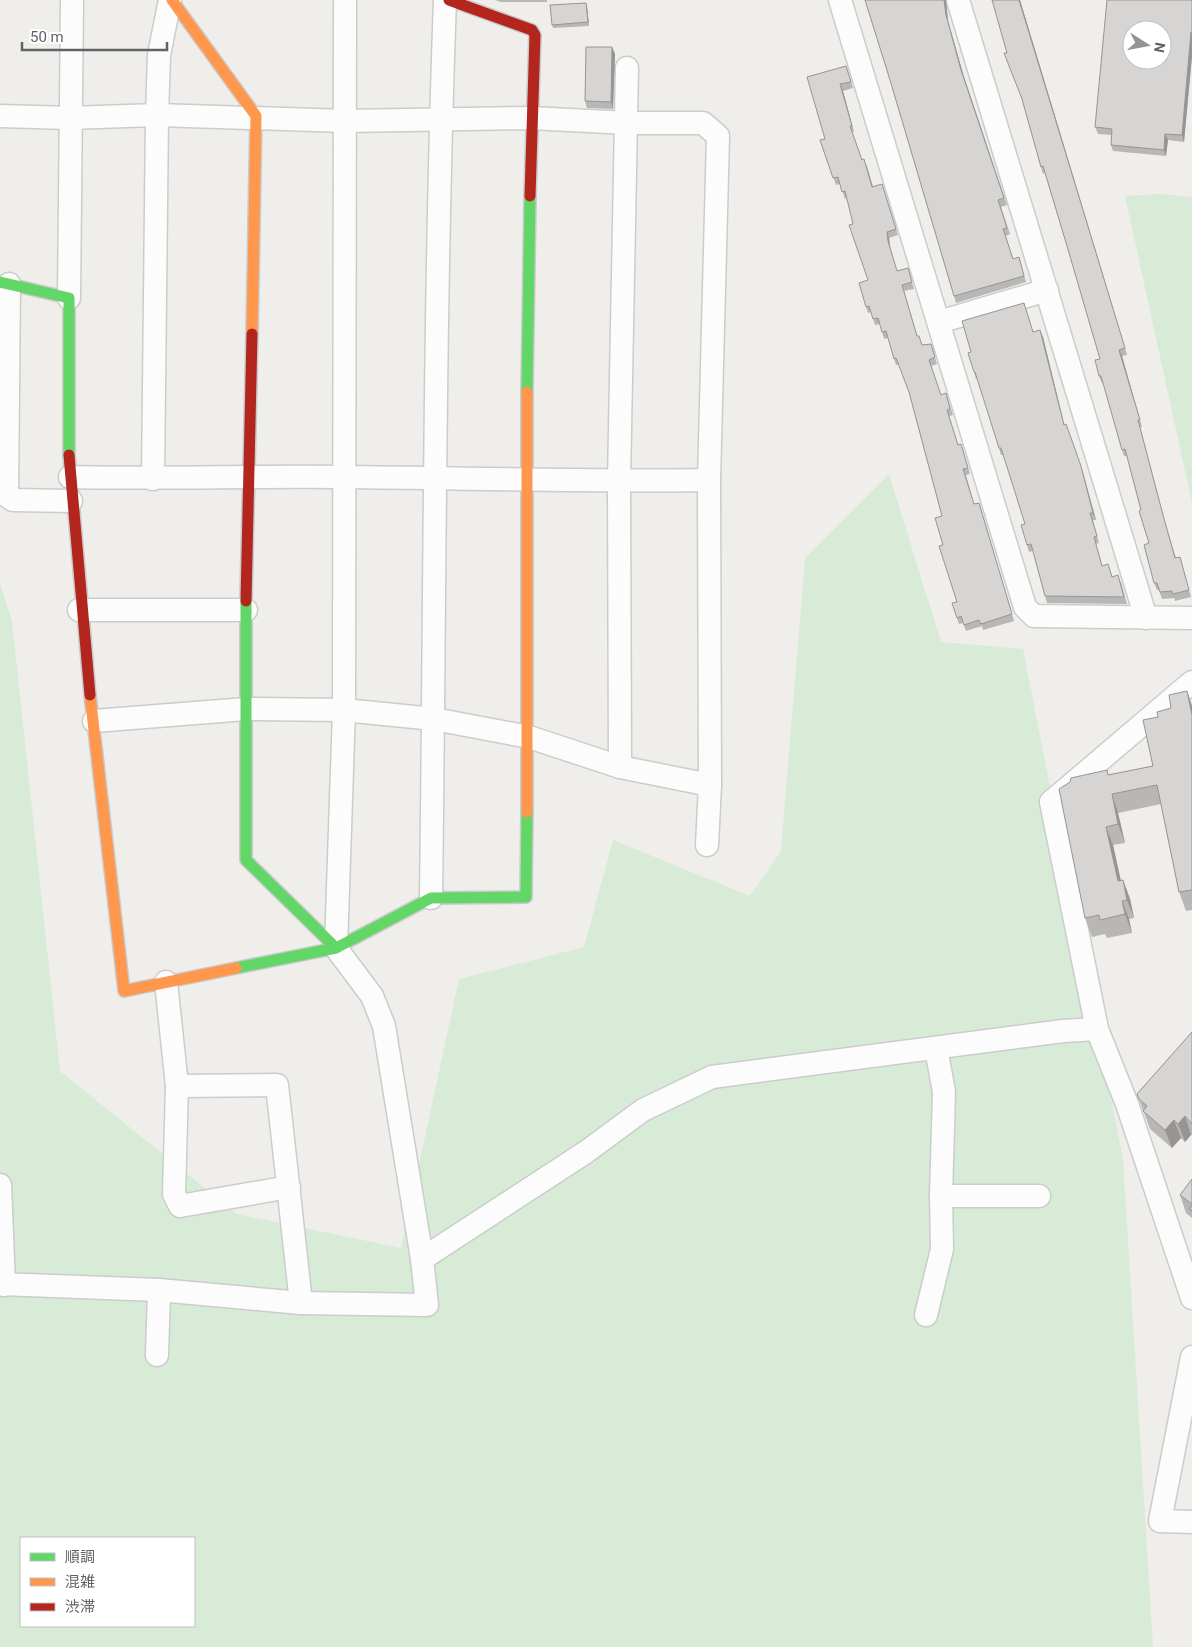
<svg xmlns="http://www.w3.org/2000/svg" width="1192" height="1647" viewBox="0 0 1192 1647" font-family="Roboto,'Noto Sans JP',sans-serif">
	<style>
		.green { fill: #d8ebd6; fill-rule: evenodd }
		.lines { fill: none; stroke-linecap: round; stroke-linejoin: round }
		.street-casing { stroke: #cbcccc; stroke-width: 25 }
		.fast-casing { stroke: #cacacb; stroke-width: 14 }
		.slow-casing { stroke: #cacacb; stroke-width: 14 }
		.jam-casing { stroke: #cacacb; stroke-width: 14 }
		.street { stroke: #fdfcfc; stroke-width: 22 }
		.fast { stroke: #63d668; stroke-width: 11 }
		.slow { stroke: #ff974d; stroke-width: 11 }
		.jam { stroke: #b3261e; stroke-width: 11 }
		.wall { fill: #b8b7b5 }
		.shaded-wall { fill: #969594 }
		.building { fill: #d6d5d3; stroke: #969594; fill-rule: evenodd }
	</style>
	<rect width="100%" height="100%" fill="#efeeea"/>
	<!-- green -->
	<g class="green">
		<path d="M 1160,194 L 1192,197 L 1192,503 L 1125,196 Z"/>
		<path d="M 889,474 L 941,642 L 1023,649 L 1123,1159 L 1153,1647 L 0,1647 L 0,583 L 12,621 L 60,1071 L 237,1214 L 401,1248 L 459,979 L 584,947 L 613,840 L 750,896 L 781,851 L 805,558 ZM 21,1538 L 194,1538 L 194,1626 L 21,1626 Z"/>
	</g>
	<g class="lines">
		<defs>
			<g id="street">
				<path d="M 840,0 L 1025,607 L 1034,616 L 1192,618"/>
				<path d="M 958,0 L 1146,618"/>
				<path d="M 0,116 L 69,118 L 157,115 L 346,121 L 531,118 L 627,123 L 703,123 L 718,136 L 709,480 L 710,785 L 620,767 L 529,737 L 434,719 L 344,710 L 246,709 L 94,721"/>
				<path d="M 9,284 L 7,496 L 13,500 L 71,501"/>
				<path d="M 69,298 L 72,0"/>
				<path d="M 939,322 L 1047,290"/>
				<path d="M 70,477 C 160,479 251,476 342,477 C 464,478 587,482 709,480"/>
				<path d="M 153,479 L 157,115 L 159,55 L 170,0"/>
				<path d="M 79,610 L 246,610"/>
				<path d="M 1192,682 L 1051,802 L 1097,1029 L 1127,1104 L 1192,1298"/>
				<path d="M 620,767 L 619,481 L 627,68"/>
				<path d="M 707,845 L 710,785"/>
				<path d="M 431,898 C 435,599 434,299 445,0"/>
				<path d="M 166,982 L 177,1086 L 277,1085 L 301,1303"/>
				<path d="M 177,1086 L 174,1194 L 180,1206 L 289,1187"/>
				<path d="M 0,1185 L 4,1285"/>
				<path d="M 941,1196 L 1039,1196"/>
				<path d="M 422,1259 L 586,1152 L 643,1110 L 712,1077 L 1063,1031 L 1097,1029"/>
				<path d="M 0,1284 L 159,1290 L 301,1303 L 427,1305 L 422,1259 L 384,1026 L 372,996 L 336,948 L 344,710 L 345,0"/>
				<path d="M 926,1315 L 942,1249 L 941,1196 L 944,1092 L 936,1048"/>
				<path d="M 157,1355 L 159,1290"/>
				<path d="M 1192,1357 L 1160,1521 L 1192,1522"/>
			</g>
			<g id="fast">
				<path d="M 0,282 L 69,298 L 69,455"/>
				<path d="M 527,392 L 530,196"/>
				<path d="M 246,601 L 246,860 L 336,948"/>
				<path d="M 236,968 L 336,948 L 431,898 L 526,897 L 527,812"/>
			</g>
			<g id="slow">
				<path d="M 172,0 L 256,116 L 252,334"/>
				<path d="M 90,695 L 124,991 L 236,968"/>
				<path d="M 527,812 L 527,392"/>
			</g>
			<g id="jam">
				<path d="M 449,0 L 532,30 L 535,35 L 530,196"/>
				<path d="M 69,455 L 90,695"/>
				<path d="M 246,601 L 252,334"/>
			</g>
		</defs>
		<!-- street casing -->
		<use href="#street" class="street-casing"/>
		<!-- fast casing -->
		<use href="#fast" class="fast-casing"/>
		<!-- slow casing -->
		<use href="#slow" class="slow-casing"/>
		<!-- jam casing -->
		<use href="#jam" class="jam-casing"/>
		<!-- street -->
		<use href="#street" class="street"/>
		<!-- fast -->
		<use href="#fast" class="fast"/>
		<!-- slow -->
		<use href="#slow" class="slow"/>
		<!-- jam -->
		<use href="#jam" class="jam"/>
	</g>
	<!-- wall -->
	<g class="wall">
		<path d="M 495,0 L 547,0 L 547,2 L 500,2 Z"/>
		<path d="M 865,0 L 946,0 L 948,21 L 964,77 L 1007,205 L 1001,207 L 1010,234 L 1006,236 L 1013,259 L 1019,257 L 1026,282 L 956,303 L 890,80 Z"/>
		<path d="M 992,0 L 1020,0 L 1127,355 L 1122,356 L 1142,427 L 1140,427 L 1165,522 L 1176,558 L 1180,557 L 1182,564 L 1191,597 L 1175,601 L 1174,598 L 1162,599 L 1159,590 L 1157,590 L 1154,583 L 1149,543 L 1135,487 L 1127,456 L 1124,456 L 1122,450 L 1103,383 L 1102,383 L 1099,376 L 1100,359 L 1067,246 L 1045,173 L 1043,174 L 1041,167 L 1022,100 L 1007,53 Z"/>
		<path d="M 1192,0 L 1192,56 L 1184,142 L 1168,140 L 1166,156 L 1113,151 L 1111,145 L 1112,135 L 1098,134 L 1095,127 Z"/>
		<path d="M 587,6 L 589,26 L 553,28 L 552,25 Z"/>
		<path d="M 612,47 L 615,54 L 613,109 L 587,108 L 585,101 Z"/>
		<path d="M 846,66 L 853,88 L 843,91 L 854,132 L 852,132 L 862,160 L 867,166 L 873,186 L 882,184 L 898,235 L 889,238 L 890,247 L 897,271 L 908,268 L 914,289 L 904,291 L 917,336 L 922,345 L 931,344 L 937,364 L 931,366 L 941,395 L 946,393 L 953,415 L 949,416 L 958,445 L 961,444 L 970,474 L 966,475 L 974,504 L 979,503 L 981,509 L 1014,621 L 983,630 L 982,626 L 966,631 L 963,623 L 959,624 L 957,618 L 957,602 L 943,545 L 942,516 L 909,392 L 899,364 L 896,365 L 888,338 L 884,339 L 880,324 L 875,325 L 871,312 L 868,313 L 866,307 L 868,280 L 847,198 L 845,199 L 840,184 L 836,185 L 820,140 L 825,139 Z"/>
		<path d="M 1024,303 L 1033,332 L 1043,337 L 1064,424 L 1083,473 L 1096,520 L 1093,520 L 1099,543 L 1096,544 L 1102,565 L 1113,577 L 1121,582 L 1127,604 L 1047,603 L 1033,551 L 1029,552 L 1027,545 L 1025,524 L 1004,455 L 1001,455 L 978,379 L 976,379 L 974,372 L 971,352 Z"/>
		<path d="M 1187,691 L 1192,706 L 1192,910 L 1186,911 L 1179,892 L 1161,804 L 1118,813 L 1125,843 L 1113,845 L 1121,881 L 1123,880 L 1130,899 L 1134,918 L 1129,919 L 1132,933 L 1107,938 L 1105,934 L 1092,937 L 1085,918 L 1109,775 L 1153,766 L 1158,717 L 1171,708 Z"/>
		<path d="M 1192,1032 L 1192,1135 L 1191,1135 L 1185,1142 L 1181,1138 L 1172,1148 L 1150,1129 L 1137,1094 Z"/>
		<path d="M 1192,1179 L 1192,1218 L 1186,1213 L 1180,1195 Z"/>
	</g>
	<!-- shaded-wall -->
	<g class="shaded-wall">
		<path d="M 944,0 L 946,0 L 948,21 L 964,77 L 1007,205 L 961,70 L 946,15 Z"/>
		<path d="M 1019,0 L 1020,0 L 1127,355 L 1125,348 Z"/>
		<path d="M 586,3 L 587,6 L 589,26 L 588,22 Z"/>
		<path d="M 1191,32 L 1192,34 L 1192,56 L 1184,142 L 1182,135 Z"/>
		<path d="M 612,47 L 615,54 L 613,109 L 611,102 Z"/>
		<path d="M 840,84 L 843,91 L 854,132 L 852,126 Z"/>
		<path d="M 1165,134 L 1168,140 L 1166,156 L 1164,150 Z"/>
		<path d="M 887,232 L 889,238 L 890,247 L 888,241 Z"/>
		<path d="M 1040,330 L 1043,337 L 1066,432 L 1064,425 Z"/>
		<path d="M 1119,350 L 1122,356 L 1142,427 L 1140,420 Z"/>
		<path d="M 1069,431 L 1083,473 L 1096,520 L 1093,513 Z"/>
		<path d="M 1187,691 L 1192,706 L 1192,715 Z"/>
		<path d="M 1112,794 L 1118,813 L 1125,843 L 1118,824 Z"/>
		<path d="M 1106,827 L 1113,845 L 1125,900 L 1118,881 Z"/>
		<path d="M 1123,880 L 1130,899 L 1134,918 L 1127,900 Z"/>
		<path d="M 1122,901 L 1129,919 L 1132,933 L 1125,914 Z"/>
		<path d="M 1185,1116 L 1191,1135 L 1185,1142 L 1178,1124 Z"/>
		<path d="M 1174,1120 L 1181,1138 L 1172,1148 L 1165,1130 Z"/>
	</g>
	<!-- building -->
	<g class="building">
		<path d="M 865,0 L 944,0 L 946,15 L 961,70 L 1004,198 L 998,200 L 1007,228 L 1003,229 L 1013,259 L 1019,257 L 1024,276 L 954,296 L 890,80 Z"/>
		<path d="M 992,0 L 1019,0 L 1125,348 L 1119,350 L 1140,420 L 1138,420 L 1163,515 L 1175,558 L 1180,557 L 1189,590 L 1173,594 L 1172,591 L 1160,592 L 1157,583 L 1154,583 L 1144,545 L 1149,543 L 1139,511 L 1141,510 L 1135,487 L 1125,449 L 1122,450 L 1101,376 L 1099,376 L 1095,360 L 1100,359 L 1067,246 L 1043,166 L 1041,167 L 1022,99 L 1004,53 L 1007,53 Z"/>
		<path d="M 1107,0 L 1192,0 L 1192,32 L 1191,32 L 1182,135 L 1165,134 L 1164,150 L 1111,145 L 1112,129 L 1095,127 ZM 1132,30 L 1162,30 L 1162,60 L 1132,60 Z"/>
		<path d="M 586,3 L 588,22 L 552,25 L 550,5 Z"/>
		<path d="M 586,47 L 612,47 L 611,102 L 585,101 Z"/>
		<path d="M 846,66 L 851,82 L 840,84 L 852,126 L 850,126 L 862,160 L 864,159 L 872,187 L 882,184 L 896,229 L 887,232 L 888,241 L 897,271 L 908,268 L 912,282 L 902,285 L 917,336 L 919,336 L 922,345 L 931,344 L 935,357 L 929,360 L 941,395 L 946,393 L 950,409 L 947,410 L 958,445 L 961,444 L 968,468 L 963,469 L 974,504 L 979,503 L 1012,614 L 981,624 L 979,620 L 964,625 L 961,616 L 957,618 L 952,603 L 957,602 L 939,546 L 943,545 L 935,518 L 942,516 L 909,392 L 896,358 L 894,359 L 886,331 L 882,332 L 878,318 L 873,319 L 869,306 L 866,307 L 859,283 L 868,280 L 849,225 L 853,224 L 845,191 L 842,192 L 838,177 L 833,178 L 820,140 L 825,139 L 807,77 Z"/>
		<path d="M 1024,303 L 1033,332 L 1040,330 L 1064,425 L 1066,424 L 1081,466 L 1093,513 L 1090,513 L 1097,536 L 1094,537 L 1102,566 L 1108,564 L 1112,577 L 1118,575 L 1124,597 L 1045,596 L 1031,544 L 1027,545 L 1021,525 L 1025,524 L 1001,448 L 999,448 L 975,372 L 974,372 L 968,353 L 971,352 L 962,321 Z"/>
		<path d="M 1187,691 L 1192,715 L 1192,890 L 1179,892 L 1157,785 L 1112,794 L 1118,824 L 1106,827 L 1118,881 L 1123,880 L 1127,900 L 1122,901 L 1125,914 L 1100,920 L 1099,915 L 1085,918 L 1059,789 L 1070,782 L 1071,778 L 1107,770 L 1108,775 L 1153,766 L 1143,720 L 1158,717 L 1157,712 L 1171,708 L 1169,695 Z"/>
		<path d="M 1192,1032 L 1192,1124 L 1185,1116 L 1178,1124 L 1174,1120 L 1165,1130 L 1143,1111 L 1147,1106 L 1139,1099 L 1137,1094 Z"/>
		<path d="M 1192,1179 L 1192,1204 L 1180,1195 Z"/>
		<path d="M 1192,1205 L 1192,1211 L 1189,1209 Z"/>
	</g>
	<!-- legend -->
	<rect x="20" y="1537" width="175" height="90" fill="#ffffff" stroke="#bfc1c3"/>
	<rect x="30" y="1553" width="25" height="8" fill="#63d668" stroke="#bfc1c3"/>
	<text x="65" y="1562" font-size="15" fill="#5f6368">順調</text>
	<rect x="30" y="1578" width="25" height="8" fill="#ff974d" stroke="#bfc1c3"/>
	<text x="65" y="1587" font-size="15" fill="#5f6368">混雑</text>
	<rect x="30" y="1603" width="25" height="8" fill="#b3261e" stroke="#bfc1c3"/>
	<text x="65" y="1612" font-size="15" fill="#5f6368">渋滞</text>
	<!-- north arrow -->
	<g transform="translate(1147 45) rotate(101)"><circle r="24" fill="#ffffff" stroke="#bfc1c3"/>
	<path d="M0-4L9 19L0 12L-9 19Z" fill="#919496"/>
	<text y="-8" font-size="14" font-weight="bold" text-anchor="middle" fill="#5f6368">N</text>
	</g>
	<!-- scale -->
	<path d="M22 42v8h145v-8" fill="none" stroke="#5f6368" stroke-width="2.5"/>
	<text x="30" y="42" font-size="15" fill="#5f6368" stroke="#ffffff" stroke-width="4" paint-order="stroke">50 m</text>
</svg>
